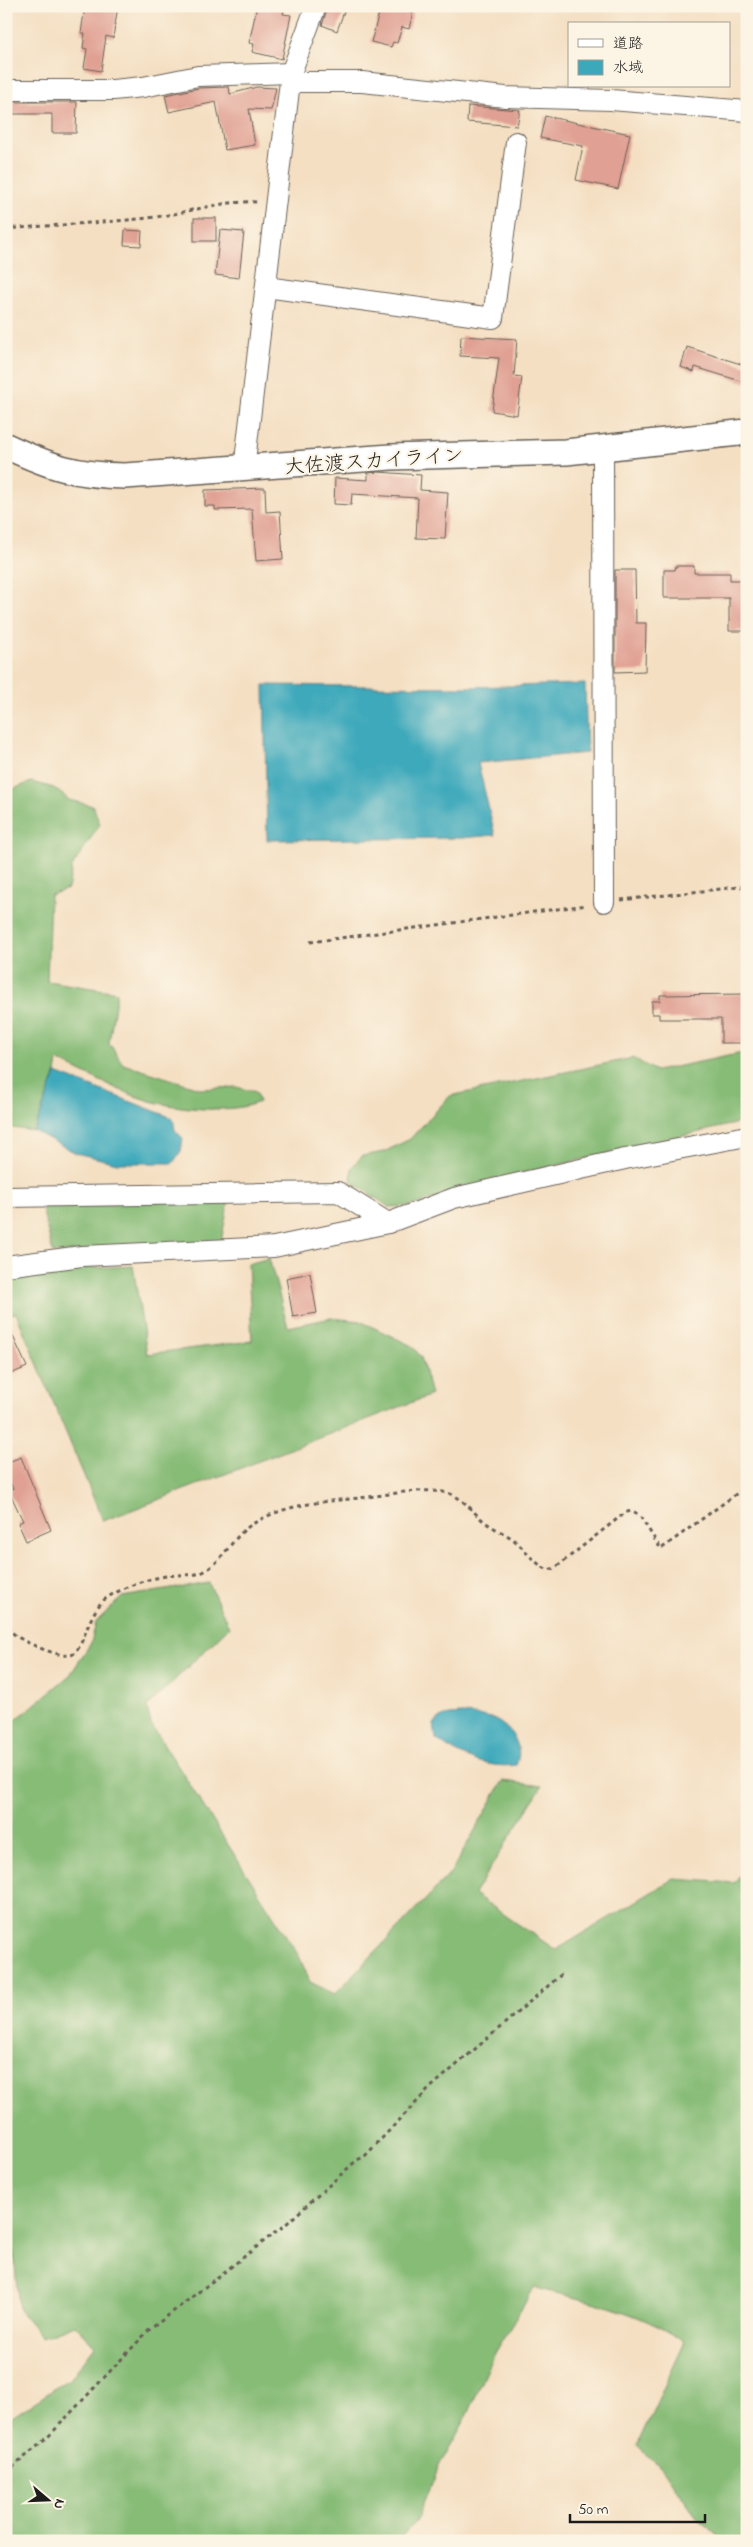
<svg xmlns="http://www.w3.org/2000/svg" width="753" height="2547" viewBox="0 0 753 2547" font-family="'Indie Flower','Klee One',sans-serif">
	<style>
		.forest { fill: #87bc77; stroke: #526c4a }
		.water { fill: #3ca9bb; stroke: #2c626c }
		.building { fill: #e0a093 }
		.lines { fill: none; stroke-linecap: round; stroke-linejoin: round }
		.minor-casing { stroke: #686056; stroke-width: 22 }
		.tertiary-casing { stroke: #686056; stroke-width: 28 }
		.path { stroke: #686056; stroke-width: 3; stroke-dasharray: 4 4; stroke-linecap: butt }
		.minor { stroke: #fff; stroke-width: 20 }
		.tertiary { stroke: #fff; stroke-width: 25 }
		.labels { text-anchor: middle; stroke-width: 4.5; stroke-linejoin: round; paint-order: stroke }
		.street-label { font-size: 20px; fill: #1c1c1c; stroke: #fcf5e5 }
	</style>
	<rect width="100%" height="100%" fill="#fcf5e5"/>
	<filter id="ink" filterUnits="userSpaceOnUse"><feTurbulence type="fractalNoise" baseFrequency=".02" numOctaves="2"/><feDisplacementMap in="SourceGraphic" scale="10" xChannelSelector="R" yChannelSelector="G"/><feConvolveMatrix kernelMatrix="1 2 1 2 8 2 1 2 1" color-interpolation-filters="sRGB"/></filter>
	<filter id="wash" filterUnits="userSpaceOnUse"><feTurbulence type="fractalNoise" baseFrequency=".0096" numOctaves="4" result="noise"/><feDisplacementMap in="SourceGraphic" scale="20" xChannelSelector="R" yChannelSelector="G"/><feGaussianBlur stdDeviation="1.12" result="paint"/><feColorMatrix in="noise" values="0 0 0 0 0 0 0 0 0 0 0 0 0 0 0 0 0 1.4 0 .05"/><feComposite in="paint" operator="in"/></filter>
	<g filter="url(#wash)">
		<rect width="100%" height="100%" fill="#f4dfc2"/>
		<!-- forest -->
		<g class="forest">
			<path d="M 31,782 L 54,788 L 69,800 L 93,806 L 100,824 L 72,867 L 68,889 L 50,895 L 47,981 L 117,992 L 109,1043 L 123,1064 L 202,1089 L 236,1087 L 256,1092 L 259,1102 C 231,1114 180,1109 150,1101 C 119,1092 88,1074 58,1061 L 56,1073 L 34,1131 L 6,1127 L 6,792 Z"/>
			<path d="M 747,1052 L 747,1121 L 498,1179 L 411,1206 L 389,1207 L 351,1181 L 352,1167 L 362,1156 L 384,1152 L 410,1139 L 450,1096 L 633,1058 L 656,1071 Z"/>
			<path d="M 229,1199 L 221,1242 L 53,1253 L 41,1204 Z"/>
			<path d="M 269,1258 L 288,1327 L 331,1318 L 360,1321 L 412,1346 L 421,1357 L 431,1395 L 103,1521 L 16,1313 L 6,1315 L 6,1274 L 18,1271 L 133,1266 L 147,1354 L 252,1341 L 248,1264 Z"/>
			<path d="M 209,1583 L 229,1627 L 147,1707 L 151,1724 L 299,1956 L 310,1982 L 335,1994 L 450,1874 L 503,1781 L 542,1786 L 474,1894 L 556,1950 L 673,1879 L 734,1883 L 747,1866 L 747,2541 L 725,2541 L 699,2520 L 662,2470 L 637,2445 L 685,2342 C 639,2311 587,2300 534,2288 L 495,2353 L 465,2420 L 438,2468 L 419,2516 L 398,2541 L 6,2541 L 6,2421 L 71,2378 L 95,2346 L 75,2325 L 42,2337 L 19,2310 L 14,2253 L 6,2240 L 6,1728 L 70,1675 L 91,1643 L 96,1622 L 122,1597 Z"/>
		</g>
		<!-- water -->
		<g class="water">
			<path d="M 585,684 L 587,753 L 478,763 L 495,835 L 462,838 L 267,840 L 264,685 L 469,687 Z"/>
			<path d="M 56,1073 L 173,1118 L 175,1130 L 183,1138 L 181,1151 L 173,1163 L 117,1163 L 76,1153 L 34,1131 Z"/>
			<path d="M 462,1714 C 470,1715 479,1715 487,1717 C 507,1722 526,1745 516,1765 C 487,1769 458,1756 436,1739 L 434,1724 C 441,1714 451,1715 462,1714 Z"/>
		</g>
		<g id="blocks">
			<!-- building -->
			<g class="building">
				<path d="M 85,6 L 118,6 L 113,38 L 106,36 L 101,71 L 84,68 L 87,49 L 83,48 L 85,33 L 81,33 Z"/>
				<path d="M 257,6 L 285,6 L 283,14 L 291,15 L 282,59 L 252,52 L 254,44 L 249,43 Z"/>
				<path d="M 328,6 L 346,6 L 337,31 L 322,25 Z"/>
				<path d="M 381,6 L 392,6 L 413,12 L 409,29 L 402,27 L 397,43 L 393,42 L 391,47 L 371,42 Z"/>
				<path d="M 229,87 L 230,94 L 257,87 L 276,88 L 271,110 L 249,109 L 255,145 L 225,150 L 216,102 L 169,112 L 165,95 L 199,88 Z"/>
				<path d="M 6,102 L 77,102 L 76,133 L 52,133 L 52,114 L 6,114 Z"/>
				<path d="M 468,106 L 520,110 L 517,126 L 467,122 Z"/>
				<path d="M 545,116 L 630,134 L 618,189 L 576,180 L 583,146 L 540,138 Z"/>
				<rect x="194" y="218" width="22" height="23"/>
				<path d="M 125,230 L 142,231 L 141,246 L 124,245 Z"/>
				<path d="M 220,230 L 244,232 L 239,278 L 215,275 Z"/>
				<path d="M 461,336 L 517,339 L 514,376 L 522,377 L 517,415 L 492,411 L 499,358 L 460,356 Z"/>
				<path d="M 687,347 L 747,366 L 747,383 L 695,367 L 694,372 L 681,367 Z"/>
				<path d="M 378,472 L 421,475 L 420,490 L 448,492 L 445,539 L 416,538 L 418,498 L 352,494 L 351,505 L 334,504 L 335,478 L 368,480 L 368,473 Z"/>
				<path d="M 265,488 L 266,512 L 280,511 L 283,559 L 256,561 L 252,509 L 215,510 L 215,506 L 205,506 L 205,490 Z"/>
				<path d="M 676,566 L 694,566 L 694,573 L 730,573 L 730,580 L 747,580 L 747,631 L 729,631 L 729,598 L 664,598 L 664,570 L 675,570 Z"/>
				<path d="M 615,570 L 635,570 L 636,623 L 646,623 L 645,671 L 615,672 Z"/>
				<path d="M 747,994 L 747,1043 L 721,1043 L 721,1019 L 659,1019 L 659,1014 L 652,1014 L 652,1001 L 660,1001 L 660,995 Z"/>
				<path d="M 310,1273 L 317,1313 L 293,1317 L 286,1278 Z"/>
				<path d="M 6,1321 L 27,1367 L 6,1376 Z"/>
				<path d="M 21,1457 L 51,1530 L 26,1541 L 18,1523 L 23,1521 L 9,1491 L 13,1489 L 6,1474 L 6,1463 Z"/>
			</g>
		</g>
	</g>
	<g filter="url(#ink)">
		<use href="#blocks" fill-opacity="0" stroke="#686056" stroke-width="1"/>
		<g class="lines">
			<defs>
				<g id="minor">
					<path d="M 290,82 L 362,82 L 505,97 L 611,100 L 747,111"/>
					<path d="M 6,90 L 113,90 L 143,87 L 198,76 L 291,73"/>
					<path d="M 266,287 L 493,318 L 516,142"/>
					<path d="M 603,449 L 604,902"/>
					<path d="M 244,469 L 291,73 L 316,6"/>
					<path d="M 6,1197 L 338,1192 L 388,1223"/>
					<path d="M 6,1266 L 82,1256 L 274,1247 L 388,1223 L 454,1198 L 625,1159 L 747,1136"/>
				</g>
				<path id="tertiary" d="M 6,446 C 51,467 75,475 125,476 L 391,457 L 566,452 L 747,432"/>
			</defs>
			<!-- minor casing -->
			<use href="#minor" class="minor-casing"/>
			<!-- tertiary casing -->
			<use href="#tertiary" class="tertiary-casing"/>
			<!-- path -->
			<g class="path">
				<path d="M 6,229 C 53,225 101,223 148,218 C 185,214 220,200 258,202"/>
				<path d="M 621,900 L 747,886"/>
				<path d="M 310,942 L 587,905"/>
				<path d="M 6,1618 C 8,1622 9,1628 12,1632 C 19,1641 60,1658 71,1655 C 84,1652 87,1610 108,1597 C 127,1585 155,1576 177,1575 C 186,1574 194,1576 203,1572 C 223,1562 232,1537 251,1525 C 287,1502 327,1502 368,1497 C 393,1494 418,1488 443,1492 C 462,1495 471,1511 485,1522 C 494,1529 505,1533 514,1540 C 525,1550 534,1563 548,1570 L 555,1568 L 626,1512 L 633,1511 L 640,1516 L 661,1549 L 747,1486"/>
				<path d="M 6,2473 L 47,2438 L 148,2331 L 285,2225 L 357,2160 L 364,2157 L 430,2088 L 563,1973"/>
			</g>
			<!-- minor -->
			<use href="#minor" class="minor"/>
			<!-- tertiary -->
			<use href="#tertiary" class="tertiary"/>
		</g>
	</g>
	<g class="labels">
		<!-- street labels -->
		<g class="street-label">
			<text transform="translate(374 460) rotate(-4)" y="7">大佐渡スカイライン</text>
		</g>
	</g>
	<!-- margin -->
	<rect width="753" height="2547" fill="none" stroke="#fcf5e5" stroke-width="25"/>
	<!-- legend -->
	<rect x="568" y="22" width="162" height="65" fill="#fcf5e5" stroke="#a29e95"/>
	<rect x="578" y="39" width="25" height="8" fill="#ffffff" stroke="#a29e95"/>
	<text x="613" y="48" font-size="15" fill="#1c1c1c">道路</text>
	<rect x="578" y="60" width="25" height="15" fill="#3ca9bb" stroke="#a29e95"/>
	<text x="613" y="72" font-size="15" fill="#1c1c1c">水域</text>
	<!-- north arrow -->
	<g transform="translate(48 2500) rotate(109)" stroke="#fcf5e5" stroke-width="4" paint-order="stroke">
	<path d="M0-4L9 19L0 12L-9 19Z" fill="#1c1c1c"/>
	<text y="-8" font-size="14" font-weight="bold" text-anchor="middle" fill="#1c1c1c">N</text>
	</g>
	<!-- scale -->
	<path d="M570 2514v8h135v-8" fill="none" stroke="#1c1c1c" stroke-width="2.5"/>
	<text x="578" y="2514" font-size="15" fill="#1c1c1c" stroke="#fcf5e5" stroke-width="4" paint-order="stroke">50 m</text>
</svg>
